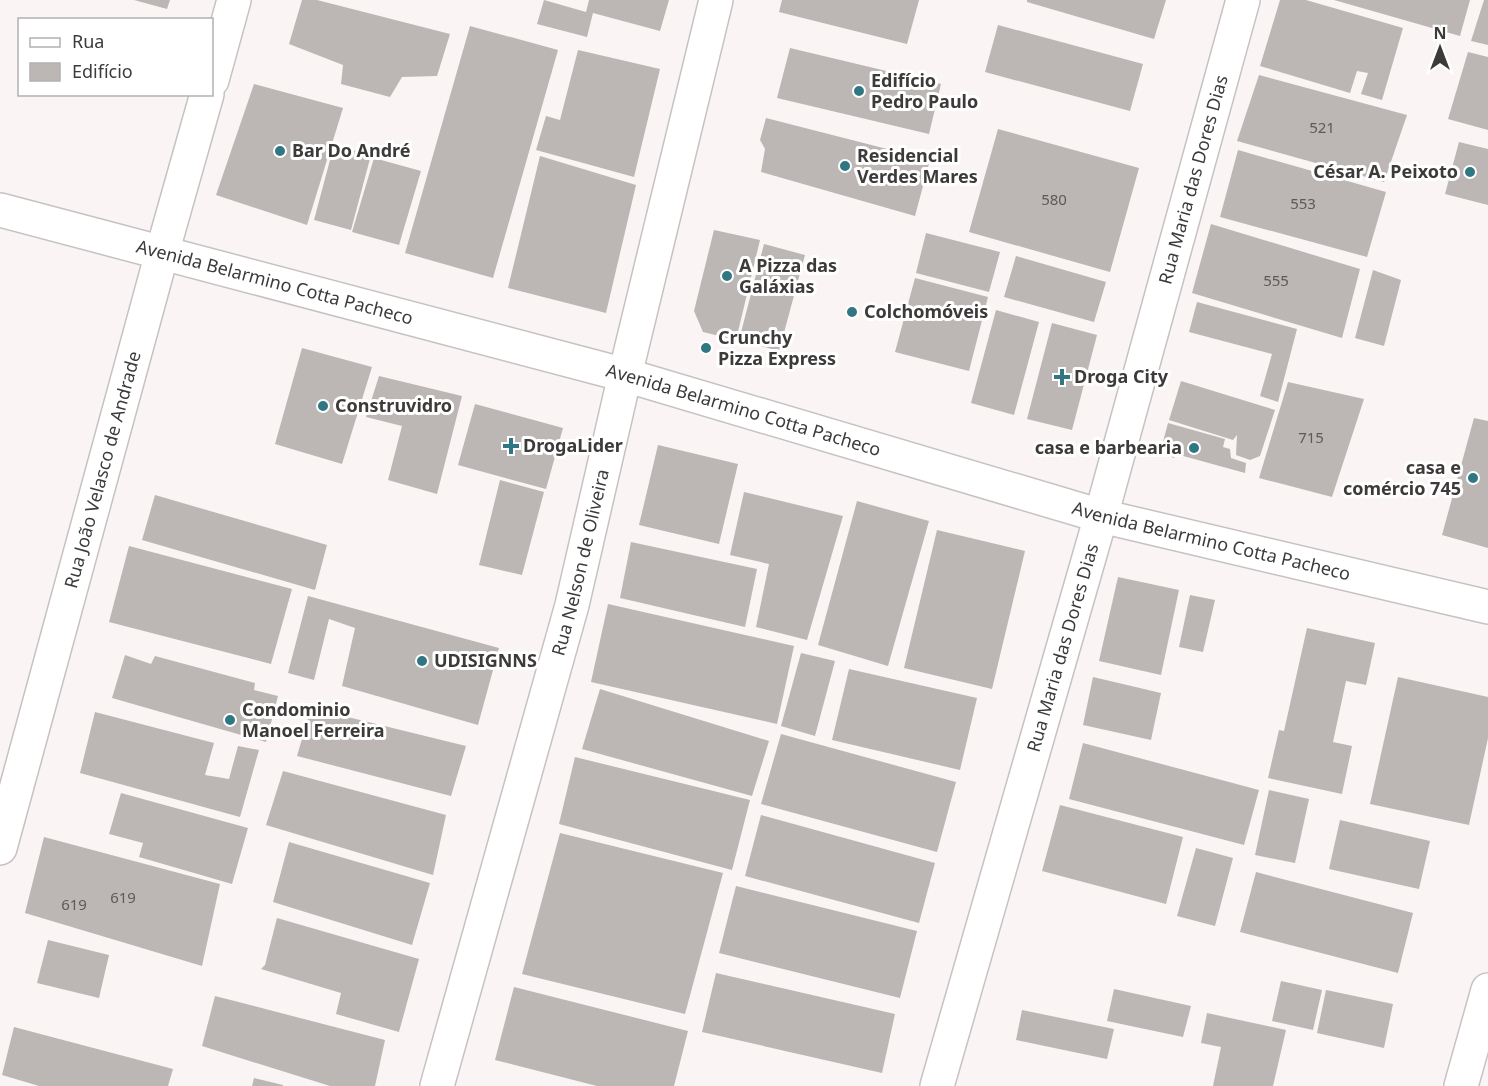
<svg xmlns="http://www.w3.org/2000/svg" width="1488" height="1086" viewBox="0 0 1488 1086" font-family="'Noto Sans',sans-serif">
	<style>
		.building { fill: #bcb6b5 }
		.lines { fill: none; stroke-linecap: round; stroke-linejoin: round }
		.minor-casing { stroke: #c7c2c1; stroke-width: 36 }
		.minor { stroke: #fff; stroke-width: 33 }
		.poi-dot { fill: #317783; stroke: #fff; stroke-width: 2 }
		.labels { text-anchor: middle; stroke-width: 6; stroke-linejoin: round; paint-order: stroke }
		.number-label { font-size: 15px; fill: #5d5a59 }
		.poi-label { font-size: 18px; font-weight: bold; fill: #3d3b3a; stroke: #fff; text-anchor: start }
		.street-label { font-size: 18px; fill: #3d3b3a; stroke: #fff }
	</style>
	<rect width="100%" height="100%" fill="#faf5f4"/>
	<!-- building -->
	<g class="building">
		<path d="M 134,0 L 170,0 L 167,9 Z"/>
		<path d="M 302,0 L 317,0 L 450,34 L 437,76 L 402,77 L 390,97 L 341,84 L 343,65 L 289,44 Z"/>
		<path d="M 544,0 L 586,12 L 589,0 L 669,0 L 660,31 L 593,13 L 587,37 L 537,24 Z"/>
		<path d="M 782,0 L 919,0 L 907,44 L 779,12 Z"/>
		<path d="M 1027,0 L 1166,0 L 1154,39 L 1027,2 Z"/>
		<path d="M 1280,0 L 1306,0 L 1403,28 L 1382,100 L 1361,94 L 1368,73 L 1357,71 L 1350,93 L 1260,66 Z"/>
		<path d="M 1334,0 L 1470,0 L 1460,36 Z"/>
		<path d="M 1484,0 L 1488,0 L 1488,45 L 1471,41 Z"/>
		<path d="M 998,25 L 1143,64 L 1130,111 L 985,72 Z"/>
		<path d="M 470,26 L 558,50 L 493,278 L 405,253 Z"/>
		<path d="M 790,48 L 941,84 L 929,134 L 777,98 Z"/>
		<path d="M 578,50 L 660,69 L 634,177 L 536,150 L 546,116 L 560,120 Z"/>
		<path d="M 1468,52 L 1488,57 L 1488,130 L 1448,119 Z"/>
		<path d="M 1259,75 L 1407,115 L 1384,182 L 1237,141 Z"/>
		<path d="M 254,84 L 343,108 L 307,225 L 216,195 Z"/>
		<path d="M 766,118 L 930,160 L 915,216 L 761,172 L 765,149 L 760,140 Z"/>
		<path d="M 998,129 L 1139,168 L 1110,272 L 969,232 Z"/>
		<path d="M 1459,142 L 1488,149 L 1488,205 L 1445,194 Z"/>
		<path d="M 334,145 L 371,155 L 351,230 L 314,220 Z"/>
		<path d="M 1238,150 L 1386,192 L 1367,257 L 1220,217 Z"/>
		<path d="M 540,156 L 636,185 L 606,313 L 508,288 Z"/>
		<path d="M 374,158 L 421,171 L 399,245 L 352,232 Z"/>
		<path d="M 1211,224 L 1360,269 L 1342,338 L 1192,293 Z"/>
		<path d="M 714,230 L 760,240 L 736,340 L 703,332 L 694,311 Z"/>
		<path d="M 926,233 L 1000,252 L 989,292 L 916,273 Z"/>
		<path d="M 764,244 L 805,255 L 779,351 L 739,340 Z"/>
		<path d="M 1016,256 L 1106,282 L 1094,322 L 1004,297 Z"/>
		<path d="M 1373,270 L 1401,280 L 1384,346 L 1355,338 Z"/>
		<path d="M 915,278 L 988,297 L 969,371 L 895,352 Z"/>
		<path d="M 1197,302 L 1297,329 L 1278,402 L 1260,396 L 1272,354 L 1189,332 Z"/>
		<path d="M 996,310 L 1039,322 L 1014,415 L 971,403 Z"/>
		<path d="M 1052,323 L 1097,335 L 1072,430 L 1027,419 Z"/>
		<path d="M 302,348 L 372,367 L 342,464 L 275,444 Z"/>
		<path d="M 379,376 L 462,396 L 437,494 L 388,480 L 402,426 L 366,417 Z"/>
		<path d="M 1181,381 L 1275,410 L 1260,456 L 1250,460 L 1236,455 L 1237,435 L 1233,440 L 1169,420 Z"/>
		<path d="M 1288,382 L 1364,399 L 1332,497 L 1259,478 Z"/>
		<path d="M 475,404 L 563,428 L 546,489 L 458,465 Z"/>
		<path d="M 1474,418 L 1488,421 L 1488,548 L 1442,535 Z"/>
		<path d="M 1168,423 L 1225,439 L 1223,447 L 1230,449 L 1231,458 L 1246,463 L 1245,473 L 1176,454 L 1174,458 L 1160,453 Z"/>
		<path d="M 658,445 L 738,464 L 719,544 L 639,525 Z"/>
		<path d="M 500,480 L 544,492 L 522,575 L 479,565 Z"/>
		<path d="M 744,492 L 843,516 L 807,640 L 756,627 L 769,564 L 730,555 Z"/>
		<path d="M 155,495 L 327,545 L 315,590 L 142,540 Z"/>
		<path d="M 857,501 L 929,521 L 888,666 L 818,645 Z"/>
		<path d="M 937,530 L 1025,551 L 992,689 L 904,668 Z"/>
		<path d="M 631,542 L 757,569 L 745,627 L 620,598 Z"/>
		<path d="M 129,546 L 292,589 L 271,664 L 109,622 Z"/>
		<path d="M 1118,577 L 1179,590 L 1161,675 L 1099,661 Z"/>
		<path d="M 1190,595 L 1215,600 L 1203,652 L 1179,647 Z"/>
		<path d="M 308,596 L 499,648 L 478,725 L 342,686 L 355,628 L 329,619 L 314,680 L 288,673 Z"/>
		<path d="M 608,604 L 794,646 L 777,724 L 591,682 Z"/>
		<path d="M 1307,628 L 1375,643 L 1366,685 L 1346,681 L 1333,742 L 1352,746 L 1342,794 L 1268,778 L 1279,730 L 1284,731 Z"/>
		<path d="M 801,653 L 835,661 L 815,736 L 781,726 Z"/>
		<path d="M 125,655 L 151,664 L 155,656 L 255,683 L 254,690 L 278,696 L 266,742 L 112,698 Z"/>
		<path d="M 849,669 L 977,698 L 960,770 L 832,740 Z"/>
		<path d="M 1093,677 L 1161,693 L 1151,740 L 1083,725 Z"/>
		<path d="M 1398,677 L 1488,697 L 1488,738 L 1469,825 L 1370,804 Z"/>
		<path d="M 600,689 L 769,741 L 752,796 L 582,749 Z"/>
		<path d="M 311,708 L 466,746 L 451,796 L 297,756 Z"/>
		<path d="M 95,712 L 214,743 L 205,775 L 229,779 L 238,746 L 259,750 L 240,817 L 80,773 Z"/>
		<path d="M 781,734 L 956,782 L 937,852 L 761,804 Z"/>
		<path d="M 1083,743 L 1259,790 L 1244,845 L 1069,799 Z"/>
		<path d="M 575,757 L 750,800 L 732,870 L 559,824 Z"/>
		<path d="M 283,771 L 446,815 L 433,875 L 266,825 Z"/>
		<path d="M 1269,790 L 1309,799 L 1295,863 L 1255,855 Z"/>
		<path d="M 121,793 L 248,828 L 232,884 L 139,857 L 143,843 L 109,834 Z"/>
		<path d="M 1060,805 L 1183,837 L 1166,904 L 1042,871 Z"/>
		<path d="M 761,815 L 935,863 L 919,923 L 745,876 Z"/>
		<path d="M 1340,820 L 1430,841 L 1419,889 L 1329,869 Z"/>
		<path d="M 560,833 L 723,873 L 685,1014 L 522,974 Z"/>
		<path d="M 44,837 L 220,884 L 202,966 L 25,913 Z"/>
		<path d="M 289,842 L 430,883 L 412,945 L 273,902 Z"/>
		<path d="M 1196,848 L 1233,858 L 1215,926 L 1177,916 Z"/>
		<path d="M 1256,872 L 1413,913 L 1398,973 L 1240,932 Z"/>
		<path d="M 736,886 L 917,931 L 900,998 L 719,953 Z"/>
		<path d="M 277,918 L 419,959 L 399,1032 L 336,1014 L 341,993 L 261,969 L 265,965 Z"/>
		<path d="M 48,940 L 109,955 L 99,998 L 37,983 Z"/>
		<path d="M 716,973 L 895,1014 L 882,1073 L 702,1032 Z"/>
		<path d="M 1281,981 L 1322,990 L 1313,1030 L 1272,1021 Z"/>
		<path d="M 514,987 L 688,1031 L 674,1086 L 597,1086 L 495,1060 Z"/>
		<path d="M 1114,989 L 1191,1006 L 1183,1037 L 1107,1021 Z"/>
		<path d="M 1326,990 L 1393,1004 L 1384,1048 L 1317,1033 Z"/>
		<path d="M 215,996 L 385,1040 L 375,1086 L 330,1086 L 202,1046 Z"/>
		<path d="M 1022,1010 L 1114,1029 L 1107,1059 L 1016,1040 Z"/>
		<path d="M 1207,1013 L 1286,1030 L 1273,1086 L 1213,1086 L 1221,1047 L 1201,1043 Z"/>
		<path d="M 14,1027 L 173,1069 L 168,1086 L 39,1086 L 2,1075 Z"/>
		<path d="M 254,1078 L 283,1085 L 283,1086 L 252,1086 Z"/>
	</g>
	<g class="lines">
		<defs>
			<g id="minor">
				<path d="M 212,80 L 234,0"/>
				<path id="s1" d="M 0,210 L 625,375 L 1101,516 L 1488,607"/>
				<path id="s2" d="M 0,848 L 162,253 L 207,94"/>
				<path id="s3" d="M 437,1086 L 572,605 L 625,375 L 716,0"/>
				<path id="s4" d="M 937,1086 L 1101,516 L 1243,0"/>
				<path d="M 1461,1086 L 1488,990"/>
			</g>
		</defs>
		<!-- minor casing -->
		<use href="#minor" class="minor-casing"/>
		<!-- minor -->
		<use href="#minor" class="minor"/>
	</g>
	<!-- markers -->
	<g class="poi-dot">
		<circle cx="859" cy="91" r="6"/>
		<circle cx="280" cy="151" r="6"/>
		<circle cx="845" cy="166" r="6"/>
		<circle cx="1470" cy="172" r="6"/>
		<circle cx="727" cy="276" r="6"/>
		<circle cx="852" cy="312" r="6"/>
		<circle cx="706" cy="348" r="6"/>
		<path d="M1059 368h6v6h6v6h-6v6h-6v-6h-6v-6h6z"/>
		<circle cx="323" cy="406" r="6"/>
		<path d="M508 437h6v6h6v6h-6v6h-6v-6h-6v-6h6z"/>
		<circle cx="1194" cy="448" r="6"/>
		<circle cx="1473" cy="478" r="6"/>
		<circle cx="422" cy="661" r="6"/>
		<circle cx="230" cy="720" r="6"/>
	</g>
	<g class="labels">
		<!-- number labels -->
		<g class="number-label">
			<text x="1322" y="133">521</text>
			<text x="1054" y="205">580</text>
			<text x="1303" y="209">553</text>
			<text x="1276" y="286">555</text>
			<text x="1311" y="443">715</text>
			<text x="123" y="903">619</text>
			<text x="74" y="910">619</text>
		</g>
		<!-- poi labels -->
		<g class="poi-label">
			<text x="871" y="87">Edifício<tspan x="871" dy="21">Pedro Paulo</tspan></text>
			<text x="292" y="157">Bar Do André</text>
			<text x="857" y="162">Residencial<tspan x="857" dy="21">Verdes Mares</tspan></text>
			<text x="1458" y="178" text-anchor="end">César A. Peixoto</text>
			<text x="739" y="272">A Pizza das<tspan x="739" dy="21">Galáxias</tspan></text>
			<text x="864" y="318">Colchomóveis</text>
			<text x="718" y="344">Crunchy<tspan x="718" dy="21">Pizza Express</tspan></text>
			<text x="1074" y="383">Droga City</text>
			<text x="335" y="412">Construvidro</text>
			<text x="523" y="452">DrogaLider</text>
			<text x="1182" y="454" text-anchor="end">casa e barbearia</text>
			<text x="1461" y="474" text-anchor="end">casa e<tspan x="1461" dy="21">comércio 745</tspan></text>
			<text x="434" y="667">UDISIGNNS</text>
			<text x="242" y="716">Condominio<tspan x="242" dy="21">Manoel Ferreira</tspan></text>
		</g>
		<!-- street labels -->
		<g class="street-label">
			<text dy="6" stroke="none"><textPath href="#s4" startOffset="942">Rua Maria das Dores Dias</textPath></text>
			<text dy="6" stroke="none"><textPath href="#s1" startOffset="284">Avenida Belarmino Cotta Pacheco</textPath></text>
			<text dy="6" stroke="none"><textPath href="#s1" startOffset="770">Avenida Belarmino Cotta Pacheco</textPath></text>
			<text dy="6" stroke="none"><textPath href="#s2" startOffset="392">Rua João Velasco de Andrade</textPath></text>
			<text dy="6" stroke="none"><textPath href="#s1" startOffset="1256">Avenida Belarmino Cotta Pacheco</textPath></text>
			<text dy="6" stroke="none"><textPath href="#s3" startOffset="543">Rua Nelson de Oliveira</textPath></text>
			<text dy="6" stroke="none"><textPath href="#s4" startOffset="456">Rua Maria das Dores Dias</textPath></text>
		</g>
	</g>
	<!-- legend -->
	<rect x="18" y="18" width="195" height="78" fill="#ffffff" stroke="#b1b1b0" stroke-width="1.5"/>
	<rect x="30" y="38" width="30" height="9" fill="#ffffff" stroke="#b1b1b0" stroke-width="1.5"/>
	<text x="72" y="48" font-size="18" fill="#3d3b3a">Rua</text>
	<rect x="30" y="63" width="30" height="18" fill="#bcb6b5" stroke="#b1b1b0" stroke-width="1.5"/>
	<text x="72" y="78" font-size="18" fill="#3d3b3a">Edifício</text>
	<!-- north arrow -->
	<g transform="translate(1440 48)" stroke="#ffffff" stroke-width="4.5" paint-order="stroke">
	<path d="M0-4.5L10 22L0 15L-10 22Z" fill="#3d3b3a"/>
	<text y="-9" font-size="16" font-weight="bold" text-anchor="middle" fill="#3d3b3a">N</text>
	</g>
</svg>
